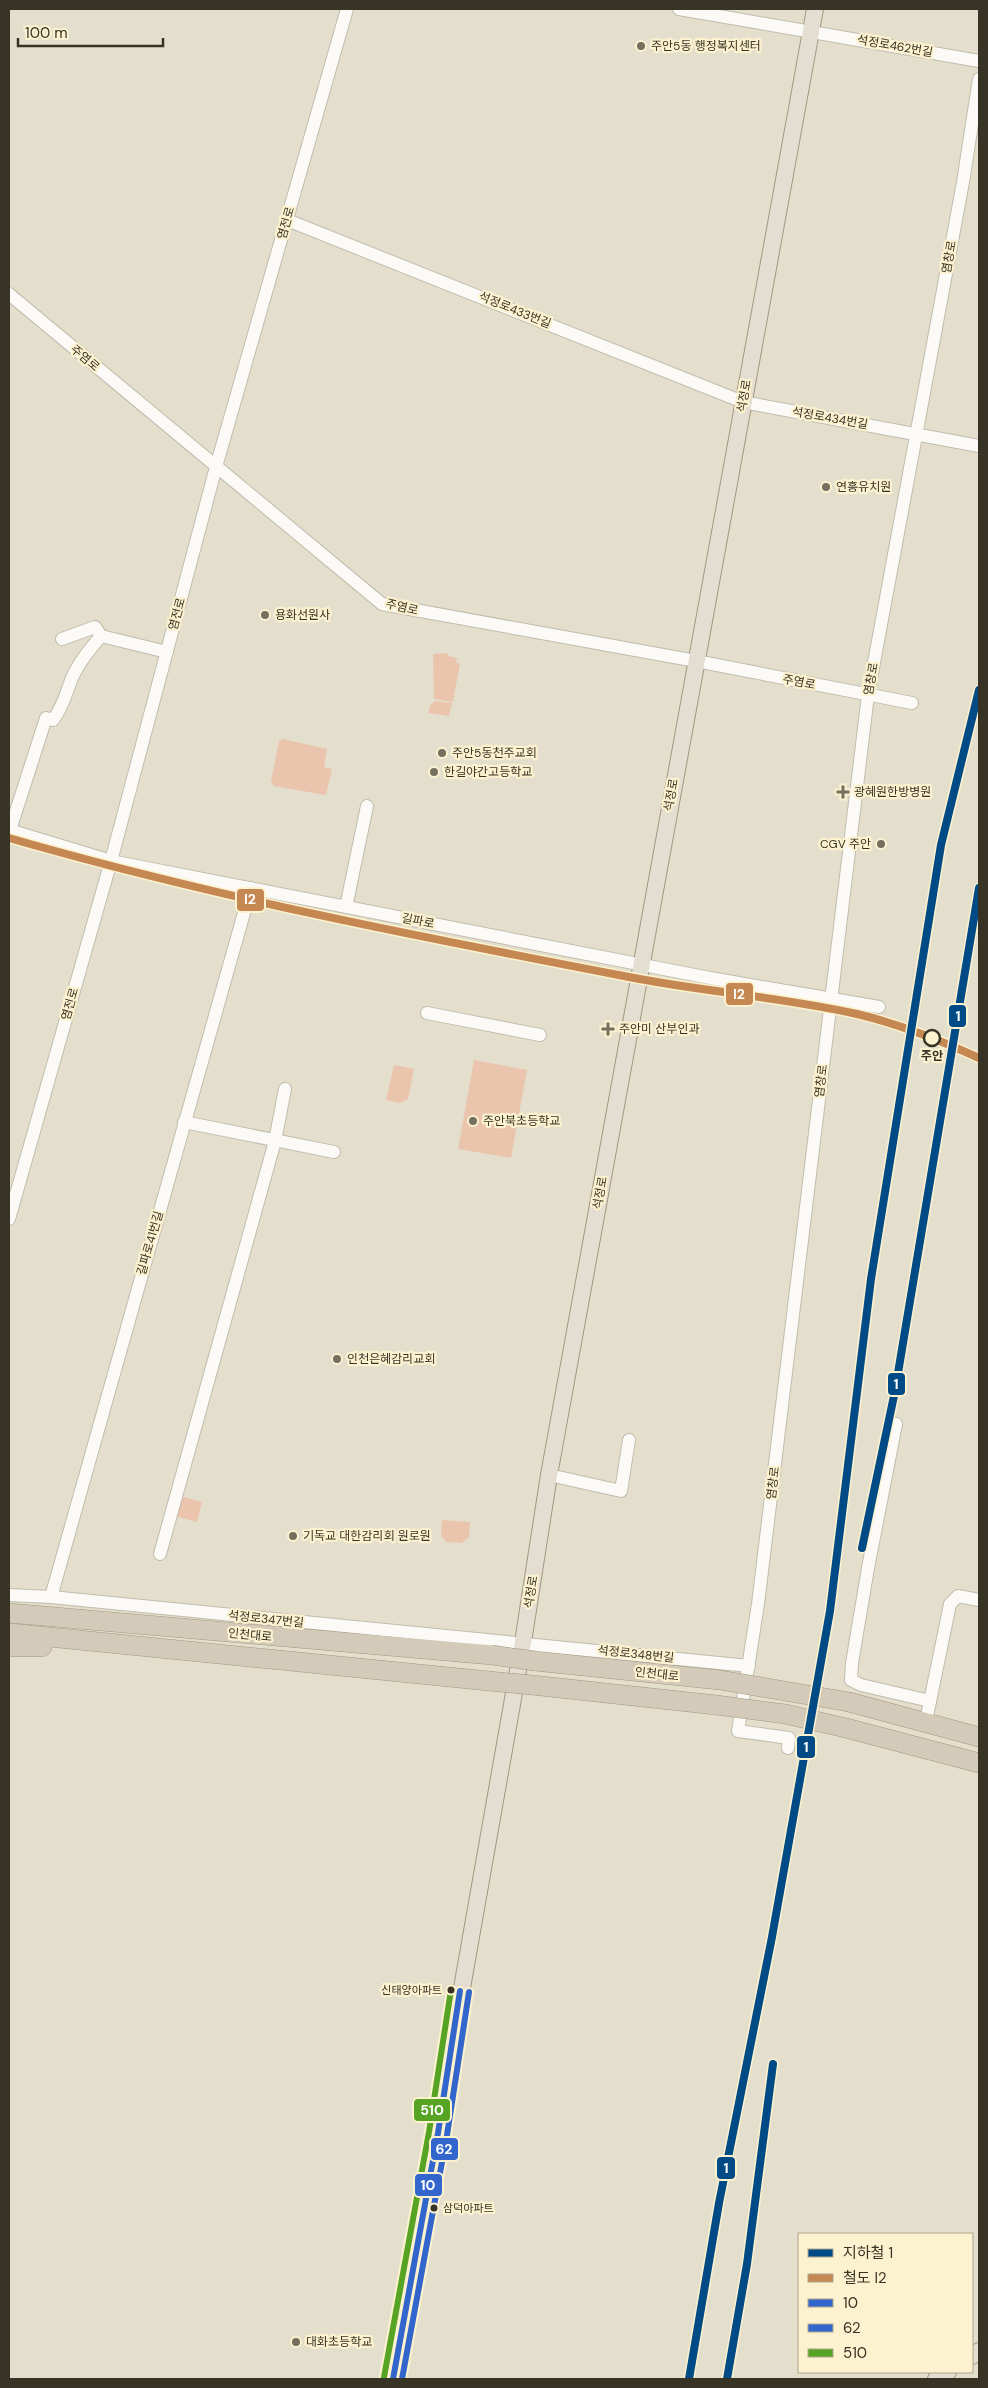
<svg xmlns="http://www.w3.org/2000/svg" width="988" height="2388" viewBox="0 0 988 2388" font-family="'DM Sans','Noto Sans KR',sans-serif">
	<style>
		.green { fill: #eac4ad }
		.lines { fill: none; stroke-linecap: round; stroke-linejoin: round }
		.minor-casing { stroke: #c1bcad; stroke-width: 14 }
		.major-casing { stroke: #a2967e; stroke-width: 18 }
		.highway-casing { stroke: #a2967e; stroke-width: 20 }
		.minor { stroke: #fbfaf7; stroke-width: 12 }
		.major { stroke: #e4ddd2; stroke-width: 16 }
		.highway { stroke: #d4cab9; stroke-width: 19 }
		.highway-bridge-casing { stroke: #a2967e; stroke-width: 20; stroke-linecap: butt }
		.highway-bridge { stroke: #d4cab9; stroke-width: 19 }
		.bus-1-casing { stroke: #fdf2cf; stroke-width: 10 }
		.bus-2-casing { stroke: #fdf2cf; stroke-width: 10 }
		.bus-3-casing { stroke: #fdf2cf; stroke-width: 10 }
		.bus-1 { stroke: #36c; stroke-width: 6 }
		.bus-2 { stroke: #36c; stroke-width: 6 }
		.bus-3 { stroke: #57a425; stroke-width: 6 }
		.rail-1-casing { stroke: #fdf2cf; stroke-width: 11 }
		.rail-1 { stroke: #c58853; stroke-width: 8 }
		.metro-1-casing { stroke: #fdf2cf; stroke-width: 11 }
		.metro-1 { stroke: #004a85; stroke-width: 8 }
		.poi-dot { fill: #746f5f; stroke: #fdf2cf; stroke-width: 2 }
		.stop-dot { fill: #fdf2cf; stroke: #373325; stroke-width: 2.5 }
		.bus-dot { fill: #373325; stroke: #fdf2cf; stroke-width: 2 }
		.labels { text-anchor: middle; stroke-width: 4.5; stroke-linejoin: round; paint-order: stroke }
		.bus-label { font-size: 11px; fill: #373325; stroke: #fdf2cf; text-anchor: end }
		.poi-label { font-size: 12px; fill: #373325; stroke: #fdf2cf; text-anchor: start }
		.street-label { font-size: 12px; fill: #373325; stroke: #fdf2cf }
		.stop-label { font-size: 12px; font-weight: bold; fill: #373325; stroke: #fdf2cf }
		.line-badge { stroke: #fdf2cf; stroke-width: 2 }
		.badge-label { font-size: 14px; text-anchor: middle; font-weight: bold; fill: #fff }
	</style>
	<rect width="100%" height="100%" fill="#e4dfcc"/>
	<!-- green -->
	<g class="green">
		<path d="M 447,653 L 448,656 L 457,658 L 456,663 L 460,663 L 453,702 L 434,699 L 433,654 Z"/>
		<path d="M 435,701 L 452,703 L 449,716 L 428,713 L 431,704 Z"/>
		<path d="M 283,739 L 327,749 L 324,767 L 332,769 L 326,795 L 274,786 L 271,781 L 279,741 Z"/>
		<path d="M 474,1060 L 527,1070 L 511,1158 L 458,1149 Z"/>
		<path d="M 394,1065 L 414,1069 L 408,1099 L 400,1103 L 386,1100 Z"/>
		<path d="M 180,1496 L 202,1502 L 197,1522 L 175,1516 Z"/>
		<path d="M 442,1520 L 470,1522 L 469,1537 L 462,1543 L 446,1542 L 441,1536 Z"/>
	</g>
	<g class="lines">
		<defs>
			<g id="minor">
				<path d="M 679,9 L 979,61"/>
				<path d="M 287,220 L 743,402 L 979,446"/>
				<path d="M 9,294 L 382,604 L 696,661 L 912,703"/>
				<path d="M 62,639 L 95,627 L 101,636"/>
				<path d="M 9,830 L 111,861 L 710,978 L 879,1007"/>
				<path d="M 10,830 L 46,718 L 53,720 C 63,707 66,693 72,678 C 79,662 90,649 101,636 L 167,652"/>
				<path d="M 346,907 L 367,806"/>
				<path d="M 427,1013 L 540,1035"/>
				<path d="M 184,1122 L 334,1152"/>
				<path d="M 9,1219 L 111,861 L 216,467 L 347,9"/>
				<path d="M 896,1424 L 868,1568 L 852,1663 L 851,1680 L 861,1685 L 930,1701"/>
				<path d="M 549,1475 L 621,1491 L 629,1440"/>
				<path d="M 160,1554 L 275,1141 L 285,1089"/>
				<path d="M 9,1595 L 51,1597 L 749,1666"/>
				<path d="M 51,1597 L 251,888"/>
				<path d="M 926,1721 L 950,1604 L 958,1596 L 979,1600"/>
				<path d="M 788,1748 L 789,1738 L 738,1731 L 758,1604 L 868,695 L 963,182 L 979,79"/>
			</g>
			<g id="major">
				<path d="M 972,2356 L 979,2351"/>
				<path d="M 393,2379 L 523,1642 L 549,1475 L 815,9"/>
				<path d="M 936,2379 L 948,2372"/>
			</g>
			<g id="highway">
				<path d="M 9,1613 L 492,1655"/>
				<path d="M 9,1633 L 489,1681"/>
				<path d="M 9,1647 L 42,1647"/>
				<path d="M 535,1661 L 720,1680"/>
				<path d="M 532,1685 L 716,1705"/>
				<path d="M 849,1702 L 979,1737"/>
				<path d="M 846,1728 L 979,1763"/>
			</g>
		</defs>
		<!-- minor casing -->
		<use href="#minor" class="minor-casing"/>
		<!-- major casing -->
		<use href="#major" class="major-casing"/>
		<!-- highway casing -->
		<use href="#highway" class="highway-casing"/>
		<!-- minor -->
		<use href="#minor" class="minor"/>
		<!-- major -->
		<use href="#major" class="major"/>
		<!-- highway -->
		<use href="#highway" class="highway"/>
		<defs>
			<g id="highway-bridge">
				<path d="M 492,1655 L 535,1661"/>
				<path d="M 720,1680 L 849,1702"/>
				<path d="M 489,1681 L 532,1685"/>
				<path d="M 716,1705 L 785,1714 L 846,1728"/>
			</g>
		</defs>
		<!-- highway-bridge casing -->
		<use href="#highway-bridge" class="highway-bridge-casing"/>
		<!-- highway-bridge -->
		<use href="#highway-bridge" class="highway-bridge"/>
		<defs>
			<path id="bus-1" d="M 393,2379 L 438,2133 L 460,1991"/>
			<path id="bus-2" d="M 402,2379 L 447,2135 L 469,1992"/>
			<path id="bus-3" d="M 384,2377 L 429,2132 L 451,1990"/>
		</defs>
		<!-- bus-1 casing -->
		<use href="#bus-1" class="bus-1-casing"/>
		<!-- bus-2 casing -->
		<use href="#bus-2" class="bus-2-casing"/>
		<!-- bus-3 casing -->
		<use href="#bus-3" class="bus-3-casing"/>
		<!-- bus-1 -->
		<use href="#bus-1" class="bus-1"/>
		<!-- bus-2 -->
		<use href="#bus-2" class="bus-2"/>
		<!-- bus-3 -->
		<use href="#bus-3" class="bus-3"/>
		<defs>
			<path id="rail-1" d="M 9,838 C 213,897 421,937 629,977 C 705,992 782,997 857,1014 C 899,1024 940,1040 979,1058"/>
		</defs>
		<!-- rail-1 casing -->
		<use href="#rail-1" class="rail-1-casing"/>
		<!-- rail-1 -->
		<use href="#rail-1" class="rail-1"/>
		<defs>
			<g id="metro-1">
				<path d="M 862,1548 L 895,1391 L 979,888"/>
				<path d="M 689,2379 L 719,2203 L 772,1937 L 830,1611 L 871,1279 L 941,845 L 979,690"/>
				<path d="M 727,2379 L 747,2264 L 773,2064"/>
			</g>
		</defs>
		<!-- metro-1 casing -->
		<use href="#metro-1" class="metro-1-casing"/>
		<!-- metro-1 -->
		<use href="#metro-1" class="metro-1"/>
	</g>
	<!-- markers -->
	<g class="poi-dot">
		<circle cx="641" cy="46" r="5"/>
		<circle cx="826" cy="487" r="5"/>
		<circle cx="265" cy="615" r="5"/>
		<circle cx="442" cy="753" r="5"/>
		<circle cx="434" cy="772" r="5"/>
		<path d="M840.5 784.5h5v5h5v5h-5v5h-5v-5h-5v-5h5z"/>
		<circle cx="881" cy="844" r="5"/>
		<path d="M605.5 1021.5h5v5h5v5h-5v5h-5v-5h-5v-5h5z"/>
		<circle cx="473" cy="1121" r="5"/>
		<circle cx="337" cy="1359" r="5"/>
		<circle cx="293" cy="1536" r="5"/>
		<circle cx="296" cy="2342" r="5"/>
	</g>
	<circle class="stop-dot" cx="932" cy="1038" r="8"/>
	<g class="bus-dot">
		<circle cx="451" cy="1990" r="4.5"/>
		<circle cx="434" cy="2208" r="4.5"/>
	</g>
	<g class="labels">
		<!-- bus labels -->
		<g class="bus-label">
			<text x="442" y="1994">신태양아파트</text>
			<text x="443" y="2212" text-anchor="start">삼덕아파트</text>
		</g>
		<!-- poi labels -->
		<g class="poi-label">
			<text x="651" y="50">주안5동 행정복지센터</text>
			<text x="836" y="491">연흥유치원</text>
			<text x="275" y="619">용화선원사</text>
			<text x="452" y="757">주안5동천주교회</text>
			<text x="444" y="776">한길야간고등학교</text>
			<text x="854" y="796">광혜원한방병원</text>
			<text x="871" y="848" text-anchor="end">CGV 주안</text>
			<text x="619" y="1033">주안미 산부인과</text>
			<text x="483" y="1125">주안북초등학교</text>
			<text x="347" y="1363">인천은혜감리교회</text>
			<text x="303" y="1540">기독교 대한감리회 원로원</text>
			<text x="306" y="2346">대화초등학교</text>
		</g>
		<!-- street labels -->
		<g class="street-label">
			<text transform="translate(895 46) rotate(10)" y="4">석정로462번길</text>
			<text transform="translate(286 223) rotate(-74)" y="4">염전로</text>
			<text transform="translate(949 257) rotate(-80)" y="4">염창로</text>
			<text transform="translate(515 310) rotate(22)" y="4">석정로433번길</text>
			<text transform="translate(85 358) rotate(40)" y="4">주염로</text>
			<text transform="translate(744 396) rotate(-80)" y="4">석정로</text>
			<text transform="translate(830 418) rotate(10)" y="4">석정로434번길</text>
			<text transform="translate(402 607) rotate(13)" y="4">주염로</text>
			<text transform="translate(177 614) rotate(-75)" y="4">염전로</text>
			<text transform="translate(871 679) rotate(-80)" y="4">염창로</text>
			<text transform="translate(799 682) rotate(11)" y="4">주염로</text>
			<text transform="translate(671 795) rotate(-80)" y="4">석정로</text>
			<text transform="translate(418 921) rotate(11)" y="4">길파로</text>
			<text transform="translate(70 1004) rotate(-74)" y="4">염전로</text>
			<text transform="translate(821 1081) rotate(-83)" y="4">염창로</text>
			<text transform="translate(600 1193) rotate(-80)" y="4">석정로</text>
			<text transform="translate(150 1243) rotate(-74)" y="4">길파로41번길</text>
			<text transform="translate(773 1483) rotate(-83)" y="4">염창로</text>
			<text transform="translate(531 1592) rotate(-81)" y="4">석정로</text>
			<text transform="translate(266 1619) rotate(6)" y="4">석정로347번길</text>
			<text transform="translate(250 1635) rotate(5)" y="4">인천대로</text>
			<text transform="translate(636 1654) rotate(6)" y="4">석정로348번길</text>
			<text transform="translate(657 1674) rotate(6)" y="4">인천대로</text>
		</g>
		<!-- stop labels -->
		<g class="stop-label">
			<text x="932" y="1060">주안</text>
		</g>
	</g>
	<g class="line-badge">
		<rect x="236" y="888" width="29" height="24" rx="5" fill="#c58853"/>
		<rect x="725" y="982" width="29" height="24" rx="5" fill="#c58853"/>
		<rect x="948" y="1004" width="19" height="24" rx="5" fill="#004a85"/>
		<rect x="887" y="1372" width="19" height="24" rx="5" fill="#004a85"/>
		<rect x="796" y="1735" width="20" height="24" rx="5" fill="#004a85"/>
		<rect x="413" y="2098" width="38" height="24" rx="5" fill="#57a425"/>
		<rect x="430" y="2137" width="29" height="24" rx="5" fill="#36c"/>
		<rect x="716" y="2156" width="20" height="24" rx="5" fill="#004a85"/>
		<rect x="414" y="2173" width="29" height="24" rx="5" fill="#36c"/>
	</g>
	<g class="badge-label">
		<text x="250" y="904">I2</text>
		<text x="739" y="999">I2</text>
		<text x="958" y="1021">1</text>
		<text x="896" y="1389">1</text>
		<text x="806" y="1752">1</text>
		<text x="432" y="2115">510</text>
		<text x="444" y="2154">62</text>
		<text x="726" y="2173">1</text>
		<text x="428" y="2190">10</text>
	</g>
	<!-- border -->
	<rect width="988" height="2388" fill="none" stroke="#373325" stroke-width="20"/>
	<!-- legend -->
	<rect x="798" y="2233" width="175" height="140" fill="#fdf2cf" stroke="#aea68b"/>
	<rect x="808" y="2249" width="25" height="8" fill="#004a85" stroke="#aea68b"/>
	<text x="843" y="2258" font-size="15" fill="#373325">지하철 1</text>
	<rect x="808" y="2274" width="25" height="8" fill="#c58853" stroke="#aea68b"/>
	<text x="843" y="2283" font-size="15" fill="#373325">철도 I2</text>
	<rect x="808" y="2299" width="25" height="8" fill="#3366cc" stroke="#aea68b"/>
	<text x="843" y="2308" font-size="15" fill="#373325">10</text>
	<rect x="808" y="2324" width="25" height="8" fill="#3366cc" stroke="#aea68b"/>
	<text x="843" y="2333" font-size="15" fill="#373325">62</text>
	<rect x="808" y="2349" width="25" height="8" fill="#57a425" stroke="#aea68b"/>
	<text x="843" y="2358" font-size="15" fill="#373325">510</text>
	<!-- scale -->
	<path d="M18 38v8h145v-8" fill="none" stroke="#373325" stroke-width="2.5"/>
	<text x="25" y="38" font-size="15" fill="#373325" stroke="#fdf2cf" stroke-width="4" paint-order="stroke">100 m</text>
</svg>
